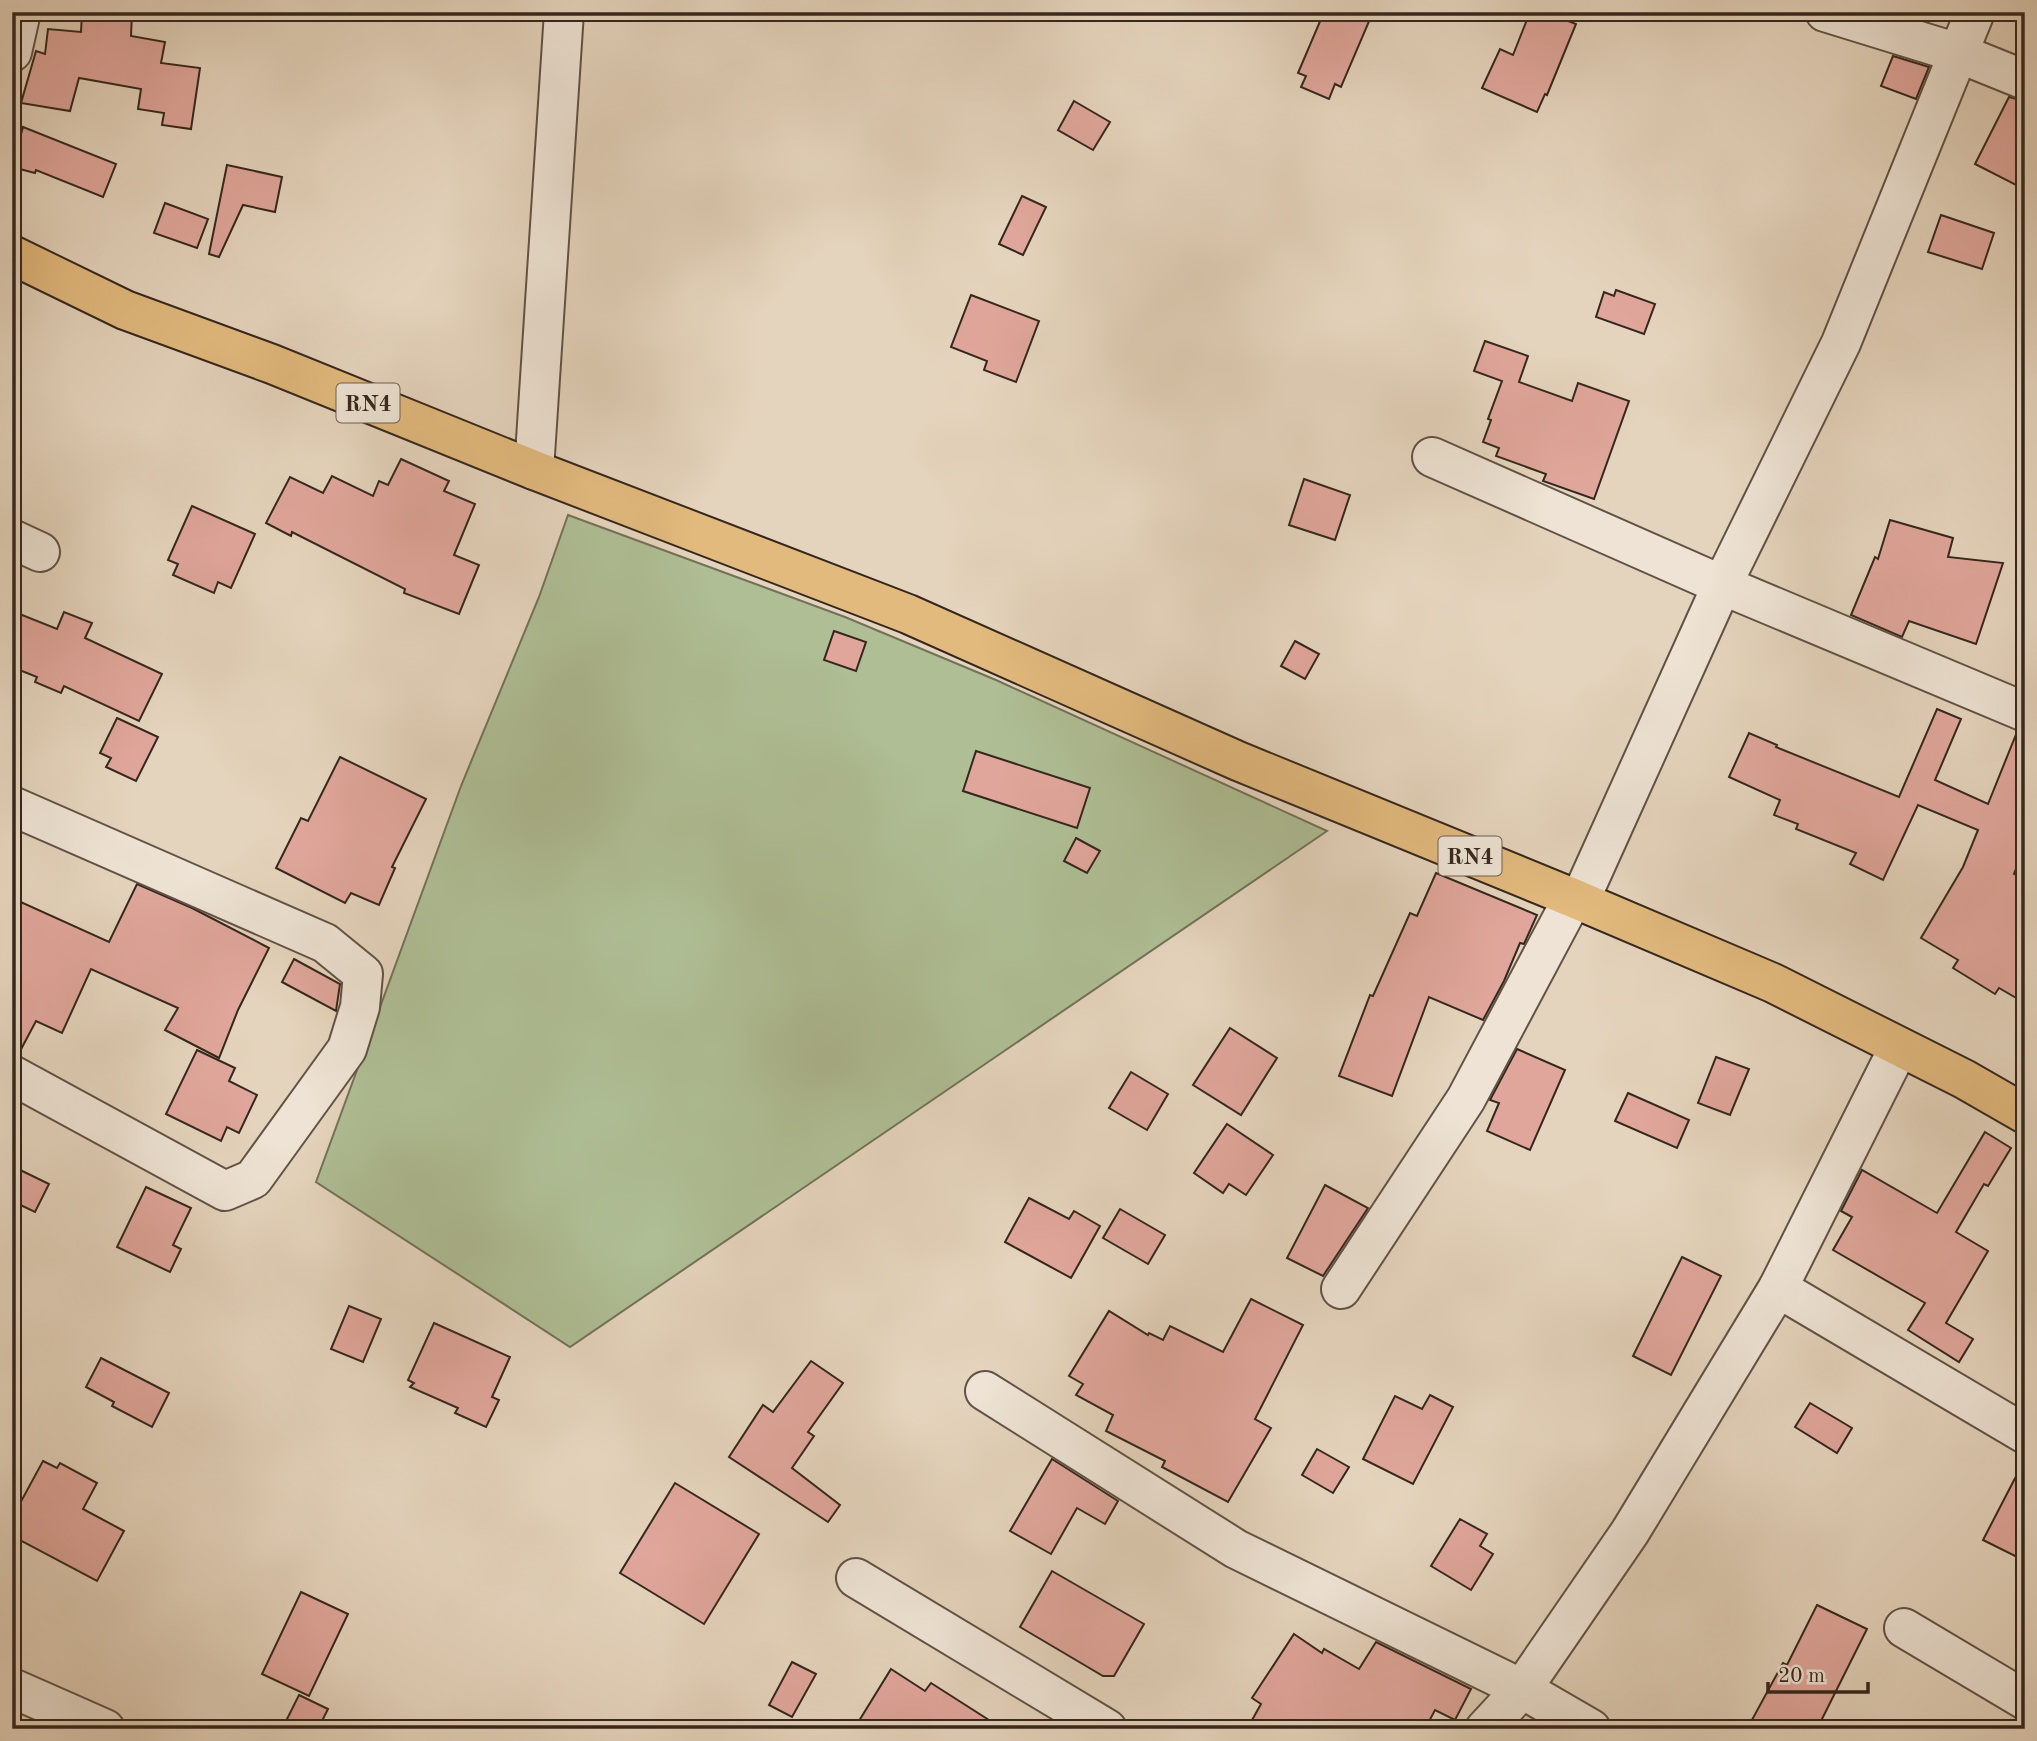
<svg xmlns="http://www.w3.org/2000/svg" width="2037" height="1741" viewBox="0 0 2037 1741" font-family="'Old Standard TT',serif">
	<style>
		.green { fill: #afbe95; stroke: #727259; stroke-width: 2 }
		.building { fill: #e0a69b; stroke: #35271d; stroke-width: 2 }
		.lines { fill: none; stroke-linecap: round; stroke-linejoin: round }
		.minor-casing { stroke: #615245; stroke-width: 42 }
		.highway-casing { stroke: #35271d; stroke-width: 42 }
		.minor { stroke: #eee3d4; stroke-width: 38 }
		.highway { stroke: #e2ba7e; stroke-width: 38 }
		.labels { text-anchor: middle; stroke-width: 7; stroke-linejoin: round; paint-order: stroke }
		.shield { fill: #eee3d4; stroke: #6c5f54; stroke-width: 2 }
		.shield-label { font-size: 23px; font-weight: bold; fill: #35271d }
	</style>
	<rect width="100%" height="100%" fill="#e5d4bd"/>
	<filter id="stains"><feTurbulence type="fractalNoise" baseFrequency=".00286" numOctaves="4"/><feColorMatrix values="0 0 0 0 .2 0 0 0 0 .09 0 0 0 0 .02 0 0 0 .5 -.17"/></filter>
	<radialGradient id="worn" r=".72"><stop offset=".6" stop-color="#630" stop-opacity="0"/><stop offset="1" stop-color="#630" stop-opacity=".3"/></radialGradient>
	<!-- green -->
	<path class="green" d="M 568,515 L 845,617 L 996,680 L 1327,831 L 570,1347 L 316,1182 L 461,786 L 539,597 Z"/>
	<!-- building -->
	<g class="building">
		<path d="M 82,12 L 132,12 L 131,36 L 165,42 L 161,63 L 200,68 L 191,129 L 162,125 L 164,113 L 138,109 L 141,89 L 79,78 L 70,111 L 21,103 L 36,51 L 45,54 L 48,29 L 81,32 Z"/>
		<path d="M 1324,12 L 1373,12 L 1341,87 L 1335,84 L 1329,99 L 1301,87 L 1306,76 L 1298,73 Z"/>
		<path d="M 1530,12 L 1545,12 L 1576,24 L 1547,95 L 1545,94 L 1537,112 L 1482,88 L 1500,49 L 1513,55 Z"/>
		<path d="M 1893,56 L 1929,67 L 1916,99 L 1881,86 Z"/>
		<path d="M 2009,97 L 2025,101 L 2025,168 L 2016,185 L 1975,164 Z"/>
		<path d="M 1074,101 L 1110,122 L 1093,150 L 1058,130 Z"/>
		<path d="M 23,127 L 116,164 L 103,197 L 36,170 L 35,173 L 12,167 Z"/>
		<path d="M 227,165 L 282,177 L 275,212 L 243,205 L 219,257 L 209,254 Z"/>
		<path d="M 1022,196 L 1046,207 L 1023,255 L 999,244 Z"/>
		<path d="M 165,203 L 208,219 L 197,248 L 154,233 Z"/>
		<path d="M 1941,215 L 1994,233 L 1982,269 L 1928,252 Z"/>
		<path d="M 1616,290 L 1655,304 L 1644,334 L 1596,317 L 1604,292 L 1614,296 Z"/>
		<path d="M 971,295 L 1039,321 L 1016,382 L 984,370 L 987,361 L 951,347 Z"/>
		<path d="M 1485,341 L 1528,356 L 1519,382 L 1572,401 L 1578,383 L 1629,401 L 1594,499 L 1543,481 L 1546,474 L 1496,456 L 1499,448 L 1483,442 L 1491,420 L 1488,419 L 1502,381 L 1474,371 Z"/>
		<path d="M 401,459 L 449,481 L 444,491 L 475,504 L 454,555 L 479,565 L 459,614 L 404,593 L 405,589 L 292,532 L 291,536 L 266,523 L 290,477 L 323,493 L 332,476 L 373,496 L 379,481 L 388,485 Z"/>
		<path d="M 1304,479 L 1350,495 L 1335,540 L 1289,525 Z"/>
		<path d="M 192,506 L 255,534 L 231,588 L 218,582 L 214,593 L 173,575 L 178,564 L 168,560 Z"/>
		<path d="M 1890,520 L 1953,538 L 1948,557 L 2003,563 L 1976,644 L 1909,621 L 1902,637 L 1851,615 L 1875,557 L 1878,559 Z"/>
		<path d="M 12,611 L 57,629 L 64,612 L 92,623 L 85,638 L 162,674 L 139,721 L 64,686 L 61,693 L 35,682 L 37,677 L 12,667 Z"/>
		<path d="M 834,631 L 866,642 L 856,671 L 824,660 Z"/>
		<path d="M 1295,641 L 1319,654 L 1305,679 L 1281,666 Z"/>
		<path d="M 1937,709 L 1961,719 L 1935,780 L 1988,804 L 2017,732 L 2025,733 L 2025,846 L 2014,874 L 2025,878 L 2025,1003 L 1999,988 L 1995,994 L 1953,968 L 1958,960 L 1921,938 L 1963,867 L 1978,830 L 1918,805 L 1883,880 L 1850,864 L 1856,853 L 1796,829 L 1798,824 L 1774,815 L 1780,800 L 1729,777 L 1749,733 L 1777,745 L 1776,747 L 1899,797 Z"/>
		<path d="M 117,718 L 158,737 L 136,781 L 106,767 L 111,758 L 100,753 Z"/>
		<path d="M 976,751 L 1090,788 L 1077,828 L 963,791 Z"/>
		<path d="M 340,757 L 426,799 L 392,867 L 395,868 L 379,905 L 351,893 L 345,903 L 276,868 L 301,818 L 308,821 Z"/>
		<path d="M 1076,838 L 1100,851 L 1087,873 L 1064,861 Z"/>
		<path d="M 1436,873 L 1537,915 L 1524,944 L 1520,943 L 1504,981 L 1483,1020 L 1429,997 L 1392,1096 L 1339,1076 L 1370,995 L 1373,996 L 1410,913 L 1417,916 Z"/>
		<path d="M 137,884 L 192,908 L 269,948 L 238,1010 L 219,1058 L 165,1030 L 178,1008 L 91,969 L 62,1033 L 36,1021 L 18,1055 L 12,1053 L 12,898 L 109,942 Z"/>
		<path d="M 294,959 L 340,984 L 336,1011 L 282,982 Z"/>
		<path d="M 1230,1028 L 1277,1058 L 1241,1115 L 1193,1085 Z"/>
		<path d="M 1517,1049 L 1565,1070 L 1530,1150 L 1487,1131 L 1499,1103 L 1490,1100 Z"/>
		<path d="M 197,1050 L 235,1068 L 229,1081 L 257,1095 L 239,1133 L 227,1127 L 221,1141 L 166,1114 Z"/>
		<path d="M 1716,1057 L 1749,1069 L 1730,1115 L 1698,1103 Z"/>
		<path d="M 1131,1072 L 1168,1094 L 1147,1130 L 1109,1108 Z"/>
		<path d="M 1628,1093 L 1689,1120 L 1677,1148 L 1615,1121 Z"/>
		<path d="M 1227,1124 L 1273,1155 L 1246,1195 L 1229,1184 L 1223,1193 L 1194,1173 Z"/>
		<path d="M 1985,1132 L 2011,1148 L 1988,1186 L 1984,1184 L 1956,1232 L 1988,1251 L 1946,1323 L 1973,1339 L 1959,1362 L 1908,1330 L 1925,1303 L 1833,1250 L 1852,1217 L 1841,1211 L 1862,1170 L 1937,1213 Z"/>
		<path d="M 12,1166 L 49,1184 L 35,1212 L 12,1201 Z"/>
		<path d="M 1325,1185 L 1368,1208 L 1323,1276 L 1287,1258 Z"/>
		<path d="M 146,1187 L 191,1208 L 173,1245 L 181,1249 L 170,1272 L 117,1247 Z"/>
		<path d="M 1029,1198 L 1069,1219 L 1074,1211 L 1100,1226 L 1071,1278 L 1005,1242 Z"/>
		<path d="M 1120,1209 L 1165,1235 L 1148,1264 L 1103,1238 Z"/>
		<path d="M 1682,1257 L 1721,1276 L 1671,1375 L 1633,1356 Z"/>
		<path d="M 1251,1299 L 1303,1325 L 1255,1419 L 1271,1428 L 1228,1502 L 1162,1467 L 1165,1461 L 1106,1431 L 1113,1415 L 1076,1395 L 1083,1384 L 1069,1376 L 1109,1311 L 1148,1335 L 1149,1333 L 1163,1340 L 1170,1326 L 1223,1352 Z"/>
		<path d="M 349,1306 L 381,1319 L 363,1362 L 331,1349 Z"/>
		<path d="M 434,1323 L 510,1357 L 492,1397 L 499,1400 L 486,1427 L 455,1413 L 458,1408 L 410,1387 L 414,1383 L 408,1380 Z"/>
		<path d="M 101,1358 L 169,1393 L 152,1427 L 112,1406 L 114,1402 L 86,1387 Z"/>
		<path d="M 811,1361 L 843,1383 L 808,1432 L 814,1436 L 792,1468 L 840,1505 L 828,1522 L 729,1457 L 763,1405 L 773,1412 Z"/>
		<path d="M 1430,1395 L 1453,1407 L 1413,1484 L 1363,1459 L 1395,1396 L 1422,1409 Z"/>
		<path d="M 1810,1403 L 1852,1428 L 1837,1453 L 1795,1427 Z"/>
		<path d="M 1317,1449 L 1349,1467 L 1333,1493 L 1302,1475 Z"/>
		<path d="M 1052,1459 L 1118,1501 L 1105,1524 L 1077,1508 L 1051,1554 L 1010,1531 Z"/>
		<path d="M 2025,1459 L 2025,1561 L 1983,1540 Z"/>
		<path d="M 43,1461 L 57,1468 L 60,1463 L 97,1483 L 83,1509 L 124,1531 L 97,1581 L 12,1536 L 12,1518 Z"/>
		<path d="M 675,1483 L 759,1534 L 704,1624 L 620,1573 Z"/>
		<path d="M 1460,1519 L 1487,1534 L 1480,1546 L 1493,1554 L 1471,1590 L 1431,1566 Z"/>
		<path d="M 1052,1571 L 1144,1624 L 1114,1676 L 1103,1676 L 1020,1627 Z"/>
		<path d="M 301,1592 L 348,1614 L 309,1696 L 262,1674 Z"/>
		<path d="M 1817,1605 L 1867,1629 L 1817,1729 L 1747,1729 L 1783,1663 L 1787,1665 Z"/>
		<path d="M 1294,1634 L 1322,1653 L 1324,1649 L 1359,1669 L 1376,1642 L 1471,1689 L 1455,1720 L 1435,1710 L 1425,1729 L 1247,1729 L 1261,1704 L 1252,1698 Z"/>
		<path d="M 792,1662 L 816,1674 L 792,1717 L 769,1705 Z"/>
		<path d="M 891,1669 L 925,1691 L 931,1683 L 1003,1729 L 854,1729 Z"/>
		<path d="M 299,1695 L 328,1709 L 318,1729 L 282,1729 Z"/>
	</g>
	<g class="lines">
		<defs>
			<g id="minor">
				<path d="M 1825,12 L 1958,53 L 2025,80"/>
				<path d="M 12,52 L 21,12"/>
				<path d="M 1432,457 L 1722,585 L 2025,712"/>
				<path d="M 534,470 L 564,12"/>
				<path d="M 12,539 L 40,552"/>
				<path d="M 12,806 L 325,943 L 363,974 L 360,1007 L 347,1049 L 253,1179 L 225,1191 L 12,1075"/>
				<path d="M 1579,902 L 1722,585 L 1841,343 L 1975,12"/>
				<path d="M 1778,1288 L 2025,1434"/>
				<path d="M 1341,1289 L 1466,1099 L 1573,898"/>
				<path d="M 985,1391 L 1236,1549 L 1522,1689 L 1591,1729"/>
				<path d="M 856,1578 L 1107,1729"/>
				<path d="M 1904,1628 L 2025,1700"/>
				<path d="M 12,1688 L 105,1729"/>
				<path d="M 1485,1729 L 1522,1689 L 1630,1532 L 1778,1288 L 1899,1047"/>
			</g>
			<path id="highway" d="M 12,255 L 125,310 L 272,364 L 534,470 L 908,614 L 1238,761 L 1573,898 L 1773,983 L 1964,1079 L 2025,1114"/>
		</defs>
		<!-- minor casing -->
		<use href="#minor" class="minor-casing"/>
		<!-- highway casing -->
		<use href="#highway" class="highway-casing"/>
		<!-- minor -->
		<use href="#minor" class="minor"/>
		<!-- highway -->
		<use href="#highway" class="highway"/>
	</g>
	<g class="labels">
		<!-- shield labels -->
		<g class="shield">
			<rect x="336.5" y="383.5" width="63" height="39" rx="5"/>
			<rect x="1438.5" y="836.5" width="63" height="39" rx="5"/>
		</g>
		<g class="shield-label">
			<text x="368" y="411">RN4</text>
			<text x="1470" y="864">RN4</text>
		</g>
	</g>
	<!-- margin -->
	<rect width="2037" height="1741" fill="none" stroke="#e5d4bd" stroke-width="42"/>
	<rect x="14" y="14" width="2009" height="1713" fill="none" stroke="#35271d" stroke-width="3.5"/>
	<rect x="21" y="21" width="1995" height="1699" fill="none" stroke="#35271d" stroke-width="2"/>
	<!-- scale -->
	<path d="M1768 1682v10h100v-10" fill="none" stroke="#35271d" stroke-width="3.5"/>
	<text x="1778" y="1682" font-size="21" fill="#35271d" stroke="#eee3d4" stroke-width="5" paint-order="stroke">20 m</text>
	<rect width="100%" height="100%" filter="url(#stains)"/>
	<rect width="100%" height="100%" fill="url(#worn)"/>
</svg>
